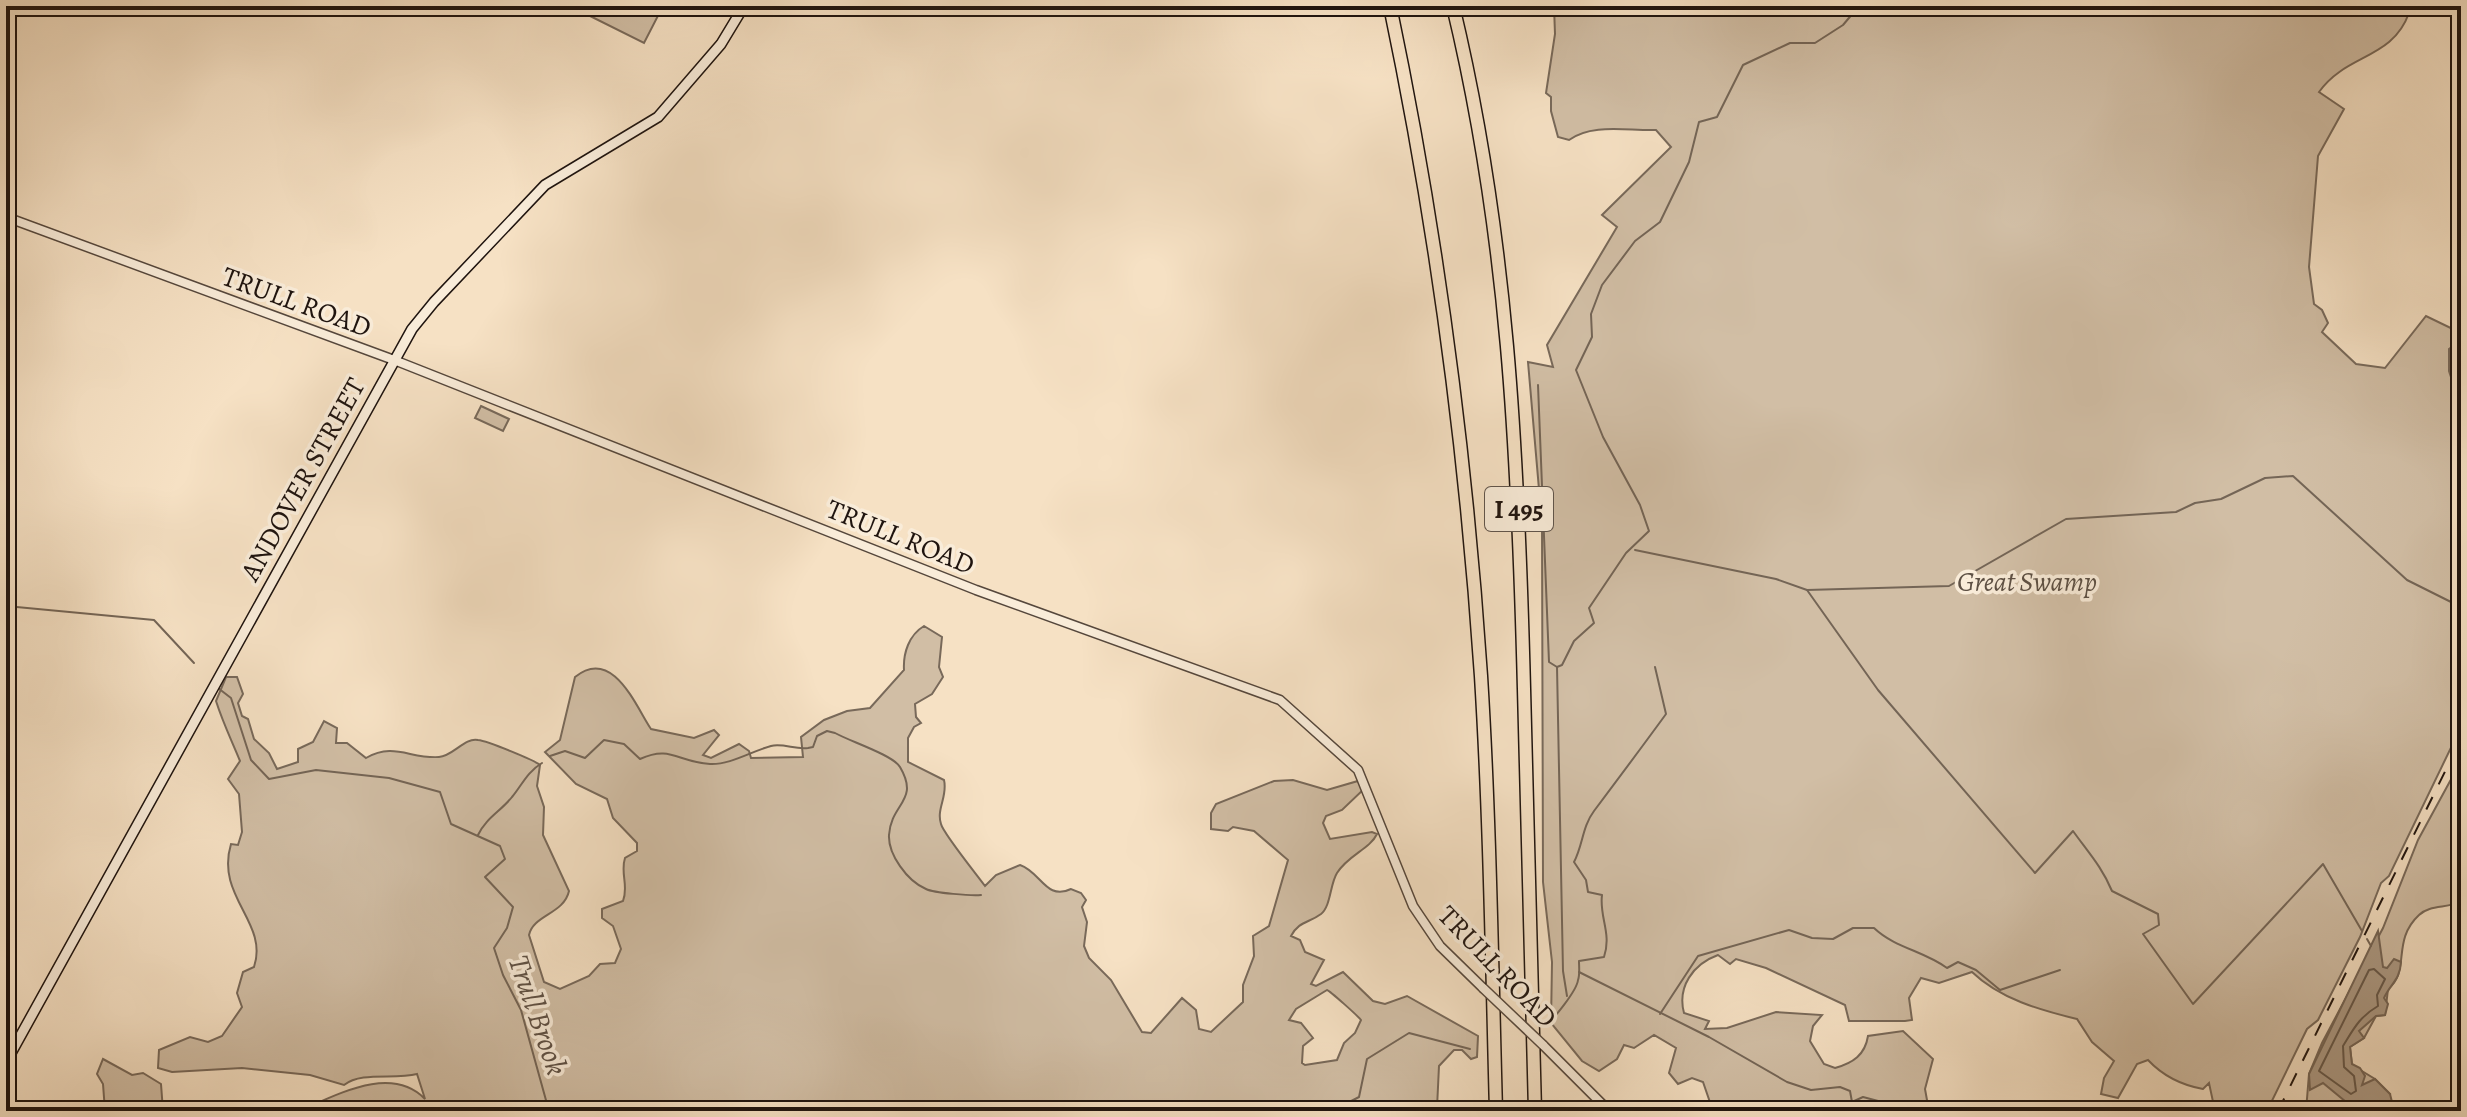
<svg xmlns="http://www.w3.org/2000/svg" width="2467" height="1117" viewBox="0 0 2467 1117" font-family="Alegreya,serif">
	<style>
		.green { fill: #d1bea5; stroke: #78695a; stroke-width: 2; fill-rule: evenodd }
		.water { fill: #ad9b86; stroke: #746556; stroke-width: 2 }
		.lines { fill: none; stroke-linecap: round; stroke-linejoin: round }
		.shore { stroke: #66584a; stroke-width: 2 }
		.stream { stroke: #746556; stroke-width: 2 }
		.tertiary-casing { stroke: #55473c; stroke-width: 11 }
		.secondary-casing { stroke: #1f140f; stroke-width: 12 }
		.motorway-casing { stroke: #1f140f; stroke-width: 15 }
		.tertiary { stroke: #f9ecd9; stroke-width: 8 }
		.secondary { stroke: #f9ecd9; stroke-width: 9 }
		.motorway { stroke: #f6e1c4; stroke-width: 12 }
		.rail { stroke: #1f140f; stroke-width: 2; stroke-dasharray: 14 14; stroke-linecap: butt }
		.tertiary-bridge-casing { stroke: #55473c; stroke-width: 11; stroke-linecap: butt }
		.tertiary-bridge { stroke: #f9ecd9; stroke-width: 8 }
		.labels { text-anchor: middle; stroke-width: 7; stroke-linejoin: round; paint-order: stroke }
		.shield { fill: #f9ecd9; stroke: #60554c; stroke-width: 2 }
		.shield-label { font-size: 26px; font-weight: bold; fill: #1f140f }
		.street-label { font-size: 28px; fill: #1f140f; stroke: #f9ecd9 }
		.park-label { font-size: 28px; font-style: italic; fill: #5d5044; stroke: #f9ecd9 }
		.water-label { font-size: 30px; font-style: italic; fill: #5f5145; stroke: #f9ecd9 }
	</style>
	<rect width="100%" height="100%" fill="#f6e1c4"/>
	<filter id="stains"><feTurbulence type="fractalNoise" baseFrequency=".0025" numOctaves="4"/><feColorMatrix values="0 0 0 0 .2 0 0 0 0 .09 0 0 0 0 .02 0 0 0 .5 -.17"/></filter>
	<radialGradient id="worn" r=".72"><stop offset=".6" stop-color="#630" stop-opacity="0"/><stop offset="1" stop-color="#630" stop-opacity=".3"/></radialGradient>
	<!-- green -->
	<g class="green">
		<path d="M 570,6 L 663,6 L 644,43 Z"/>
		<path d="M 1554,6 L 2437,6 L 2409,13 C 2392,60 2347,53 2319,92 L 2344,109 L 2318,156 L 2309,267 L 2314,304 L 2322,310 L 2328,323 L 2322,332 L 2356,364 L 2385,368 L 2426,316 L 2461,333 L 2461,340 L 2449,349 L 2449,371 L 2455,389 L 2461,390 L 2461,712 L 2455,725 L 2460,729 L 2389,876 L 2381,883 L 2360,937 L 2318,1020 L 2307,1029 L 2267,1111 L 2215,1111 L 2209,1083 L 2203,1089 C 2181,1085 2163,1076 2148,1060 L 2137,1064 L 2118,1098 L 2101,1094 L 2104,1078 L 2114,1061 L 2092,1042 L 2077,1019 C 2040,1010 2000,999 1972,972 L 1939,983 L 1921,978 L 1909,998 L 1912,1020 L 1905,1021 L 1849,1021 L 1845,1005 L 1766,968 L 1736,959 L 1730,964 L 1718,955 C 1693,964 1677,987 1684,1013 L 1709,1021 L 1705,1029 L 1727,1028 L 1776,1012 L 1822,1015 L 1813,1026 L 1810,1041 L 1824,1064 L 1835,1068 C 1853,1063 1865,1055 1868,1036 L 1903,1031 L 1933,1059 L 1925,1089 L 1929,1111 L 1811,1111 L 1792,1104 L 1789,1111 L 1713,1111 L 1703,1082 L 1692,1078 L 1678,1084 L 1669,1073 L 1676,1048 L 1654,1035 L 1634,1048 L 1624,1045 L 1617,1059 L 1599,1071 L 1582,1061 L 1551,1023 L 1552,962 L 1543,882 L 1542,524 L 1528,362 L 1553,367 L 1547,345 L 1617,227 L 1602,215 L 1671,147 L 1656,130 C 1627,131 1592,123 1569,140 L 1558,137 L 1551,111 L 1551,97 L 1546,93 L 1555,34 Z"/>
		<path d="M 481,406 L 509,419 L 503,431 L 475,418 Z"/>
		<path d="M 924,626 L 942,637 L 939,667 L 943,677 L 932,694 L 915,704 L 916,717 L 921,723 L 914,727 L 908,738 L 908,762 L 944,780 C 948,796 936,809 941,824 C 943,833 977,875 985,886 L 996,875 L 1020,865 C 1041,872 1046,901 1071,889 L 1081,893 L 1086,900 L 1082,907 L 1087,922 L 1084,946 L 1089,958 L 1111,980 L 1142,1032 L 1151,1033 L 1182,998 L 1196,1010 L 1199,1029 L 1211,1032 L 1243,1002 L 1243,985 L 1254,956 L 1253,936 L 1269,926 L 1288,860 L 1254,831 L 1233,827 L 1228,831 L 1211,829 L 1211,813 L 1216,804 L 1274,781 L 1293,780 L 1327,790 L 1358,781 L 1365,788 L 1342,810 L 1326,816 L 1323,823 L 1330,839 L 1372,832 L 1377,834 C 1370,849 1348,855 1337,873 C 1330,884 1331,906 1321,914 C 1309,923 1299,921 1291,936 L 1300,940 L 1305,952 L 1324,960 L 1311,984 L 1316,986 L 1343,972 L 1373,1001 L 1385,1004 L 1407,996 L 1478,1036 L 1477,1057 L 1471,1059 L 1462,1050 L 1454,1050 L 1439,1066 L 1437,1108 L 1417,1111 L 1396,1104 L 1380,1111 L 429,1111 L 427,1103 L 428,1111 L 299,1111 C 337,1095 391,1064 425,1099 L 417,1074 C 394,1080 362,1071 344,1085 L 310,1075 L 242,1068 L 172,1072 L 158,1068 L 159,1050 L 190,1037 L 208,1042 L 222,1036 L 242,1007 L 237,993 L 243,972 L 254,967 C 269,922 215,897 231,844 L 238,845 L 242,832 L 239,794 L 228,779 L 240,761 C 231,739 223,723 216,701 L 226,677 L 237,677 L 243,694 L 238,703 L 242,716 L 248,719 L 254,739 L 269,753 L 277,769 L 298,762 L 298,749 L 313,742 L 324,721 L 337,728 L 336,743 L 347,743 L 366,758 C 394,742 410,759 439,757 C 453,756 465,737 478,740 C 488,741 536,761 540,765 L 537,786 L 544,807 L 543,835 L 569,891 C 564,914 533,915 529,935 L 544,982 L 560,989 L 589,976 L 600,964 L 615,963 L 621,949 L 613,926 L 602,918 L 602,909 L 623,901 C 629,886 620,873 625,858 L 637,851 L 637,843 L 613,818 L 607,799 L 576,784 L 545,752 L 560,740 L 575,677 C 613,646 636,707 651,729 L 694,738 L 714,730 L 719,735 L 703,755 L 711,758 L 739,744 L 749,751 L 751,758 L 803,757 L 801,737 L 824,720 L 847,711 L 870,708 L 904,670 C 903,653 909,635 924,626 ZM 1327,990 C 1330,991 1358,1016 1361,1020 L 1355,1033 L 1344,1043 L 1337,1060 L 1305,1065 L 1302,1063 L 1303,1046 L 1313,1038 L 1301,1023 L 1289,1020 L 1296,1009 Z"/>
		<path d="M 2461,761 L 2461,843 L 2457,847 L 2461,901 C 2449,909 2430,904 2419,915 C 2391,941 2411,971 2388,989 L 2385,1015 L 2376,1016 L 2364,1038 L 2350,1047 L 2352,1065 L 2375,1079 L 2390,1094 L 2371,1111 L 2354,1111 L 2331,1102 L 2320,1111 L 2306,1111 L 2309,1074 L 2322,1043 L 2383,928 L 2418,840 Z"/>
		<path d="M 103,1059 L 132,1075 L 143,1073 L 161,1084 L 163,1111 L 105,1111 L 103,1084 L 97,1074 Z"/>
	</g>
	<!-- water -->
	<path class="water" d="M 2378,931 L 2383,967 L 2387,968 L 2394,959 L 2401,962 C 2400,980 2391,983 2384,998 L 2388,1004 L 2385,1015 L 2376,1016 L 2359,1031 L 2364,1038 L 2350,1047 L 2352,1064 L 2360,1068 L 2365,1076 L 2362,1085 L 2375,1079 L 2390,1094 L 2393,1106 L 2389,1111 L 2357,1111 L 2323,1083 L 2310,1090 L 2309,1074 Z"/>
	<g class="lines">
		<!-- shore -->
		<path class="shore" d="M 2374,969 L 2385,979 L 2377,995 L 2378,1006 C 2359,1017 2353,1030 2343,1046 L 2344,1067 L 2354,1076 L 2356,1091 L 2351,1094 L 2319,1071 L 2369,970 Z"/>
		<!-- stream -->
		<g class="stream">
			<path d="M 1538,385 L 1549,662 L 1557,667"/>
			<path d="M 1635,550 L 1776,579 L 1807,590 L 1949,586 L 2066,519 L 2176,512 L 2195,503 L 2221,499 L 2265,478 L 2293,476 L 2407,580 L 2461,607"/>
			<path d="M 1807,590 L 1878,690 L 2035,873 L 2073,831 C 2088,852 2102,867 2112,891 L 2158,914 L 2159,925 L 2143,934 L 2193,1004 L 2323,864 L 2362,931"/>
			<path d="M 6,606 L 154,620 L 194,663"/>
			<path d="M 218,688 L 231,698 L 251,760 L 269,779 L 316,770 L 389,778 L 440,792 L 451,824 L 500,846 L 505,859 L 485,877 L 513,907 L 507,928 L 494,948 L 503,975 L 521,1010 L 549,1111"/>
			<path d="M 550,756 L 565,751 L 585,758 L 604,740 L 624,744 L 640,759 C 671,745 677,762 710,764 C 730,765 752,751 771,746 C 783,743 796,750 808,748 L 813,747 L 817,736 L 827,731 L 835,733 C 849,741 893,755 900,767 C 920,801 891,803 889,835 C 888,854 907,881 926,889 C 934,893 972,896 981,895"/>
			<path d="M 478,835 C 486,818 501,811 512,797 C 522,785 527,772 542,763"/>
			<path d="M 2367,939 L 2371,946"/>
			<path d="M 1579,972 L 1709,1037 L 1787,1082 L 1811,1090 L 1840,1087 L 1850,1091 L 1852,1102 L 1863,1097 L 1897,1106 L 1919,1103 L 1922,1111"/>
			<path d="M 1567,996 L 1563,971 L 1557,667 L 1562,665 L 1574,641 L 1594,623 L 1589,608 L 1626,553 L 1649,531 L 1640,505 L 1603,437 L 1576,370 L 1592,337 L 1591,314 L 1602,285 L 1635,241 L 1660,222 L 1689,162 L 1699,122 L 1717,117 L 1743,65 L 1790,43 L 1815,43 L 1843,25 L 1859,6"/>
			<path d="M 1660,1014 L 1698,956 L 1789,930 L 1812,938 L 1833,939 L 1853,928 L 1874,928 C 1895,948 1924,951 1947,968 L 1958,962 L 1976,970 L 2000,990 L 2060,970"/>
			<path d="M 1544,1026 C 1553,1021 1577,990 1578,980 C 1580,975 1579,967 1579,961 L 1604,957 C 1612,933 1599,917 1602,895 L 1588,892 L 1586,880 L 1574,862 C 1583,845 1582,827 1594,811 C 1618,779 1642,747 1666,714 L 1655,667"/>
			<path d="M 1332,1111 L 1359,1097 L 1367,1059 L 1409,1033 L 1470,1049"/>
		</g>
		<defs>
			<g id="tertiary">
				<path d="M 6,217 L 394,360 L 976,590 L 1280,700 L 1358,770 L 1413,906 L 1440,946 L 1483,988"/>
				<path d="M 1543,1045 L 1609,1111"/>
			</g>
			<path id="secondary" d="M 6,1062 L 412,329 L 434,302 L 545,185 L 658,117 L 721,44 L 744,6"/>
			<g id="motorway">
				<path d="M 1390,6 C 1436,226 1466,452 1481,676 C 1490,821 1492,966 1496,1111"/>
				<path d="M 1453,6 C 1508,235 1518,454 1524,689 C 1527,829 1531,970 1535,1111"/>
			</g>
		</defs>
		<!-- tertiary casing -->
		<use href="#tertiary" class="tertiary-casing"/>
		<!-- secondary casing -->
		<use href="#secondary" class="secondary-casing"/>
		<!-- motorway casing -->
		<use href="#motorway" class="motorway-casing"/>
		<!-- tertiary -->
		<use href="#tertiary" class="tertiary"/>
		<!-- secondary -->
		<use href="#secondary" class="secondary"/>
		<!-- motorway -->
		<use href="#motorway" class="motorway"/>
		<!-- rail -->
		<path class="rail" d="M 2278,1111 L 2461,739"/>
		<defs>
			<path id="tertiary-bridge" d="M 1483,988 L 1543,1045"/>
		</defs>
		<!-- tertiary-bridge casing -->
		<use href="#tertiary-bridge" class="tertiary-bridge-casing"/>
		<!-- tertiary-bridge -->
		<use href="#tertiary-bridge" class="tertiary-bridge"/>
	</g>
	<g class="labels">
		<!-- shield labels -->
		<rect class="shield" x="1485" y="487" width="68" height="44" rx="6"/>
		<g class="shield-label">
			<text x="1519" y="518">I 495</text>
		</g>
		<!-- street labels -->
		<g class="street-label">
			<text transform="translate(297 301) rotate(20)" y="10">TRULL ROAD</text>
			<text transform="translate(302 479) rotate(-61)" y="10">ANDOVER STREET</text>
			<text transform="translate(901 536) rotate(22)" y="10">TRULL ROAD</text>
			<text transform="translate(1498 966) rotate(46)" y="10">TRULL ROAD</text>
		</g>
		<!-- park labels -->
		<g class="park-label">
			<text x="2027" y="591">Great Swamp</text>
		</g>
		<!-- water labels -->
		<g class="water-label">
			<text transform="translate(538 1015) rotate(71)" y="10">Trull Brook</text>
		</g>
	</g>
	<!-- margin -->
	<rect width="2467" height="1117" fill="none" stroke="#f6e1c4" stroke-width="32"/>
	<rect x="8" y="8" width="2451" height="1101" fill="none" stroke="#1f140f" stroke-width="4"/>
	<rect x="16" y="16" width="2435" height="1085" fill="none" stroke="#1f140f" stroke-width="2"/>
	<rect width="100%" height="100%" filter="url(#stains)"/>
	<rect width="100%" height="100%" fill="url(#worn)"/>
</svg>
